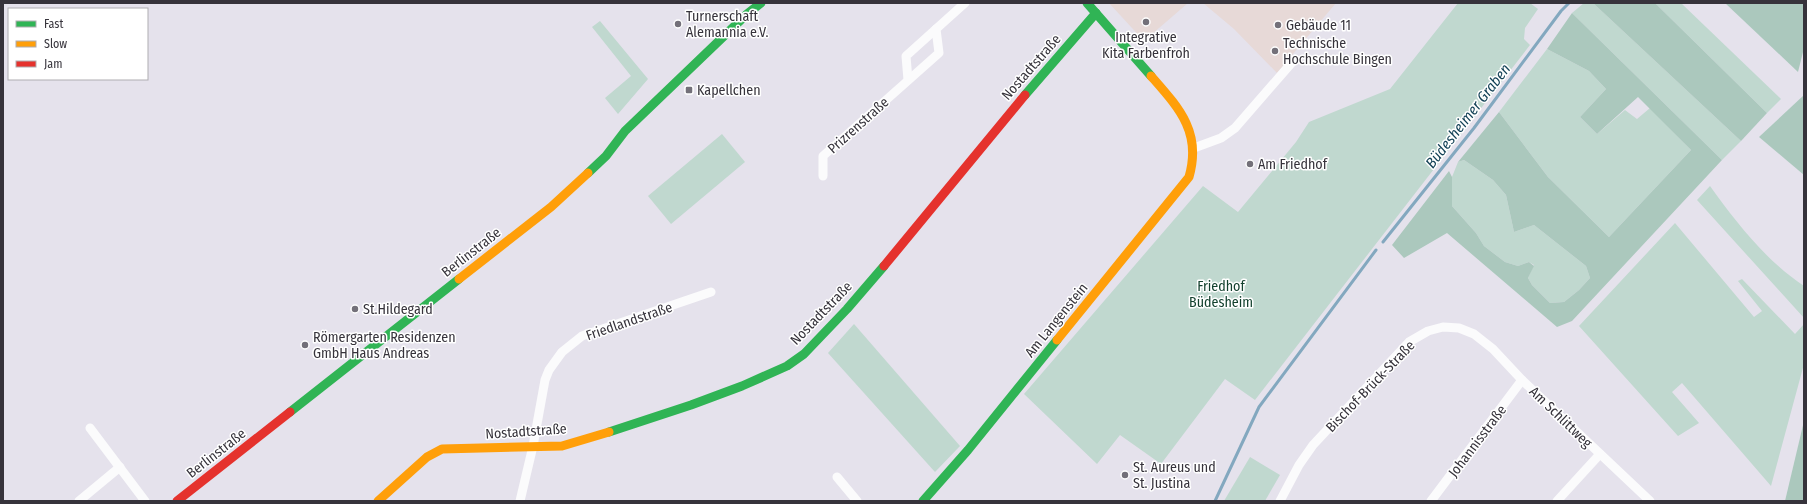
<svg xmlns="http://www.w3.org/2000/svg" width="1807" height="504" viewBox="0 0 1807 504" font-family="'Fira Sans Condensed',sans-serif">
	<style>
		.education { fill: #e7d9d7 }
		.green { fill: #c0d8cf }
		.forest { fill: #abc8bd }
		.lines { fill: none; stroke-linecap: round; stroke-linejoin: round }
		.stream { stroke: #83a8bf; stroke-width: 3 }
		.street { stroke: #fbfbfc; stroke-width: 9 }
		.fast { stroke: #30b455; stroke-width: 9 }
		.slow { stroke: #ff9f0a; stroke-width: 9 }
		.jam { stroke: #e5322d; stroke-width: 9 }
		.poi-dot { fill: #737079; stroke: #fff; stroke-width: 1.5 }
		.labels { text-anchor: middle; stroke-width: 3; stroke-linejoin: round; paint-order: stroke }
		.poi-label { font-size: 14px; fill: #36333b; stroke: #fff; text-anchor: start }
		.street-label { font-size: 14px; fill: #36333b; stroke: #fff }
		.park-label { font-size: 14px; fill: #13412e; stroke: #fff }
		.water-label { font-size: 15px; font-style: italic; fill: #144257; stroke: #fff }
	</style>
	<rect width="100%" height="100%" fill="#e5e2ec"/>
	<!-- education -->
	<g class="education">
		<path d="M 1109,3 L 1188,3 L 1144,41 Z"/>
		<path d="M 1203,3 L 1336,3 L 1277,73 L 1234,29 Z"/>
	</g>
	<!-- green -->
	<g class="green">
		<path d="M 1458,3 L 1530,3 L 1538,9 L 1525,28 L 1524,39 L 1530,45 L 1255,400 L 1225,379 L 1161,464 L 1120,435 L 1097,464 L 1024,394 L 1203,186 L 1238,212 L 1296,142 L 1309,122 L 1390,89 Z"/>
		<path d="M 1584,3 L 1593,3 L 1741,141 L 1722,160 L 1572,13 Z"/>
		<path d="M 1655,3 L 1681,3 L 1781,99 L 1767,113 Z"/>
		<path d="M 600,21 L 648,79 L 618,114 L 605,98 L 631,76 L 592,27 Z"/>
		<path d="M 1547,49 L 1589,71 L 1606,89 L 1580,117 L 1597,134 L 1625,110 L 1637,119 L 1650,108 L 1691,150 L 1609,237 L 1548,177 L 1499,112 Z"/>
		<path d="M 722,134 L 745,162 L 671,224 L 648,196 Z"/>
		<path d="M 1464,160 L 1493,180 L 1506,195 L 1514,232 L 1534,225 L 1586,266 L 1590,278 L 1579,290 L 1564,302 L 1550,303 L 1532,285 L 1528,278 L 1534,265 L 1529,262 L 1518,266 L 1505,262 L 1484,246 L 1476,233 L 1452,206 L 1452,177 L 1458,162 Z"/>
		<path d="M 1710,186 C 1736,222 1766,261 1804,286 L 1804,318 L 1697,200 Z"/>
		<path d="M 1675,223 L 1754,317 L 1762,311 L 1738,281 L 1742,279 L 1795,334 L 1804,324 L 1804,364 L 1771,486 L 1682,383 L 1672,392 L 1699,423 L 1678,436 L 1579,326 Z"/>
		<path d="M 854,324 L 960,446 L 935,472 L 828,353 Z"/>
		<path d="M 1250,457 L 1280,475 L 1265,501 L 1224,501 Z"/>
	</g>
	<!-- forest -->
	<g class="forest">
		<path d="M 1593,3 L 1655,3 L 1767,113 L 1741,141 Z"/>
		<path d="M 1725,3 L 1804,3 L 1804,48 L 1798,72 Z"/>
		<path d="M 1572,13 L 1722,160 L 1572,321 L 1557,327 L 1447,233 L 1404,258 L 1392,245 L 1449,171 L 1452,177 L 1452,206 L 1476,233 L 1484,246 L 1505,262 L 1518,266 L 1529,262 L 1534,266 L 1528,278 L 1532,285 L 1550,303 L 1564,302 L 1579,290 L 1590,278 L 1586,266 L 1534,225 L 1514,232 L 1506,195 L 1493,180 L 1464,160 L 1458,162 L 1499,112 L 1548,177 L 1609,237 L 1691,150 L 1638,97 L 1597,134 L 1580,117 L 1606,89 L 1589,71 L 1547,49 Z"/>
		<path d="M 1804,95 L 1804,175 L 1759,137 Z"/>
		<path d="M 1804,421 L 1804,501 L 1785,501 Z"/>
	</g>
	<g class="lines">
		<!-- stream -->
		<g class="stream">
			<path d="M 1383,242 L 1474,128 L 1561,11 L 1569,3"/>
			<path d="M 1215,501 L 1259,407 L 1376,250"/>
		</g>
		<!-- street -->
		<g class="street">
			<path d="M 908,80 L 906,56 L 936,29"/>
			<path d="M 1194,148 L 1221,138 L 1235,128 L 1295,59"/>
			<path d="M 823,176 L 823,156 L 939,53 L 936,29 L 965,3"/>
			<path d="M 90,428 L 145,501"/>
			<path d="M 837,477 L 857,501"/>
			<path d="M 79,501 L 120,467"/>
			<path d="M 520,501 L 533,446 L 545,380 L 549,370 L 562,352 L 582,336 L 711,292"/>
			<path d="M 1280,501 L 1299,465 L 1313,445 L 1409,342 L 1428,331 L 1443,327 L 1459,328 L 1474,334 L 1493,349 L 1522,380 L 1650,501"/>
			<path d="M 1431,501 L 1522,380"/>
			<path d="M 1557,501 L 1600,454"/>
		</g>
		<!-- fast -->
		<g class="fast">
			<path d="M 1087,3 L 1151,76"/>
			<path d="M 1025,95 L 1096,13"/>
			<path d="M 588,173 L 606,156 L 625,131 L 747,14 L 761,3"/>
			<path d="M 290,412 L 459,279"/>
			<path d="M 609,432 L 691,405 L 742,386 L 787,366 L 804,354 L 847,309 L 884,266"/>
			<path d="M 923,501 L 968,450 L 1057,340"/>
		</g>
		<!-- slow -->
		<g class="slow">
			<path d="M 459,279 L 551,207 L 588,173"/>
			<path d="M 1057,340 L 1189,177 C 1202,132 1179,108 1151,76"/>
			<path d="M 378,501 L 427,457 L 442,449 L 562,446 L 609,432"/>
		</g>
		<!-- jam -->
		<g class="jam">
			<path d="M 884,266 L 1025,95"/>
			<path d="M 177,501 L 290,412"/>
		</g>
	</g>
	<!-- markers -->
	<g class="poi-dot">
		<circle cx="1146" cy="22" r="4"/>
		<circle cx="678" cy="24" r="4"/>
		<circle cx="1278" cy="25" r="4"/>
		<circle cx="1275" cy="51" r="4"/>
		<rect x="685" y="86" width="8" height="8" rx="2"/>
		<circle cx="1250" cy="164" r="4"/>
		<circle cx="355" cy="309" r="4"/>
		<circle cx="305" cy="345" r="4"/>
		<circle cx="1125" cy="475" r="4"/>
	</g>
	<g class="labels">
		<!-- poi labels -->
		<g class="poi-label">
			<text x="686" y="21">Turnerschaft<tspan x="686" dy="16">Alemannia e.V.</tspan></text>
			<text x="1286" y="30">Gebäude 11</text>
			<text x="1146" y="42" text-anchor="middle">Integrative<tspan x="1146" dy="16">Kita Farbenfroh</tspan></text>
			<text x="1283" y="48">Technische<tspan x="1283" dy="16">Hochschule Bingen</tspan></text>
			<text x="697" y="95">Kapellchen</text>
			<text x="1258" y="169">Am Friedhof</text>
			<text x="363" y="314">St.Hildegard</text>
			<text x="313" y="342">Römergarten Residenzen<tspan x="313" dy="16">GmbH Haus Andreas</tspan></text>
			<text x="1133" y="472">St. Aureus und<tspan x="1133" dy="16">St. Justina</tspan></text>
		</g>
		<!-- street labels -->
		<g class="street-label">
			<text transform="translate(1031 67) rotate(-49)" y="5">Nostadtstraße</text>
			<text transform="translate(858 125) rotate(-42)" y="5">Prizrenstraße</text>
			<text transform="translate(471 252) rotate(-38)" y="5">Berlinstraße</text>
			<text transform="translate(821 313) rotate(-46)" y="5">Nostadtstraße</text>
			<text transform="translate(1056 320) rotate(-51)" y="5">Am Langenstein</text>
			<text transform="translate(629 321) rotate(-19)" y="5">Friedlandstraße</text>
			<text transform="translate(1370 386) rotate(-46)" y="5">Bischof-Brück-Straße</text>
			<text transform="translate(1561 417) rotate(44)" y="5">Am Schlittweg</text>
			<text transform="translate(526 431) rotate(-4)" y="5">Nostadtstraße</text>
			<text transform="translate(1477 441) rotate(-53)" y="5">Johannisstraße</text>
			<text transform="translate(216 453) rotate(-38)" y="5">Berlinstraße</text>
		</g>
		<!-- park labels -->
		<g class="park-label">
			<text x="1221" y="291">Friedhof<tspan x="1221" dy="16">Büdesheim</tspan></text>
		</g>
		<!-- water labels -->
		<g class="water-label">
			<text transform="translate(1468 116) rotate(-52)" y="5">Büdesheimer Graben</text>
		</g>
	</g>
	<!-- border -->
	<rect width="1807" height="504" fill="none" stroke="#36333b" stroke-width="8"/>
	<!-- legend -->
	<rect x="8" y="8" width="140" height="72" fill="#ffffff" stroke="#afadb1"/>
	<rect x="16" y="21" width="20" height="6" fill="#30b455" stroke="#afadb1"/>
	<text x="44" y="28" font-size="12" fill="#36333b">Fast</text>
	<rect x="16" y="41" width="20" height="6" fill="#ff9f0a" stroke="#afadb1"/>
	<text x="44" y="48" font-size="12" fill="#36333b">Slow</text>
	<rect x="16" y="61" width="20" height="6" fill="#e5322d" stroke="#afadb1"/>
	<text x="44" y="68" font-size="12" fill="#36333b">Jam</text>
</svg>
